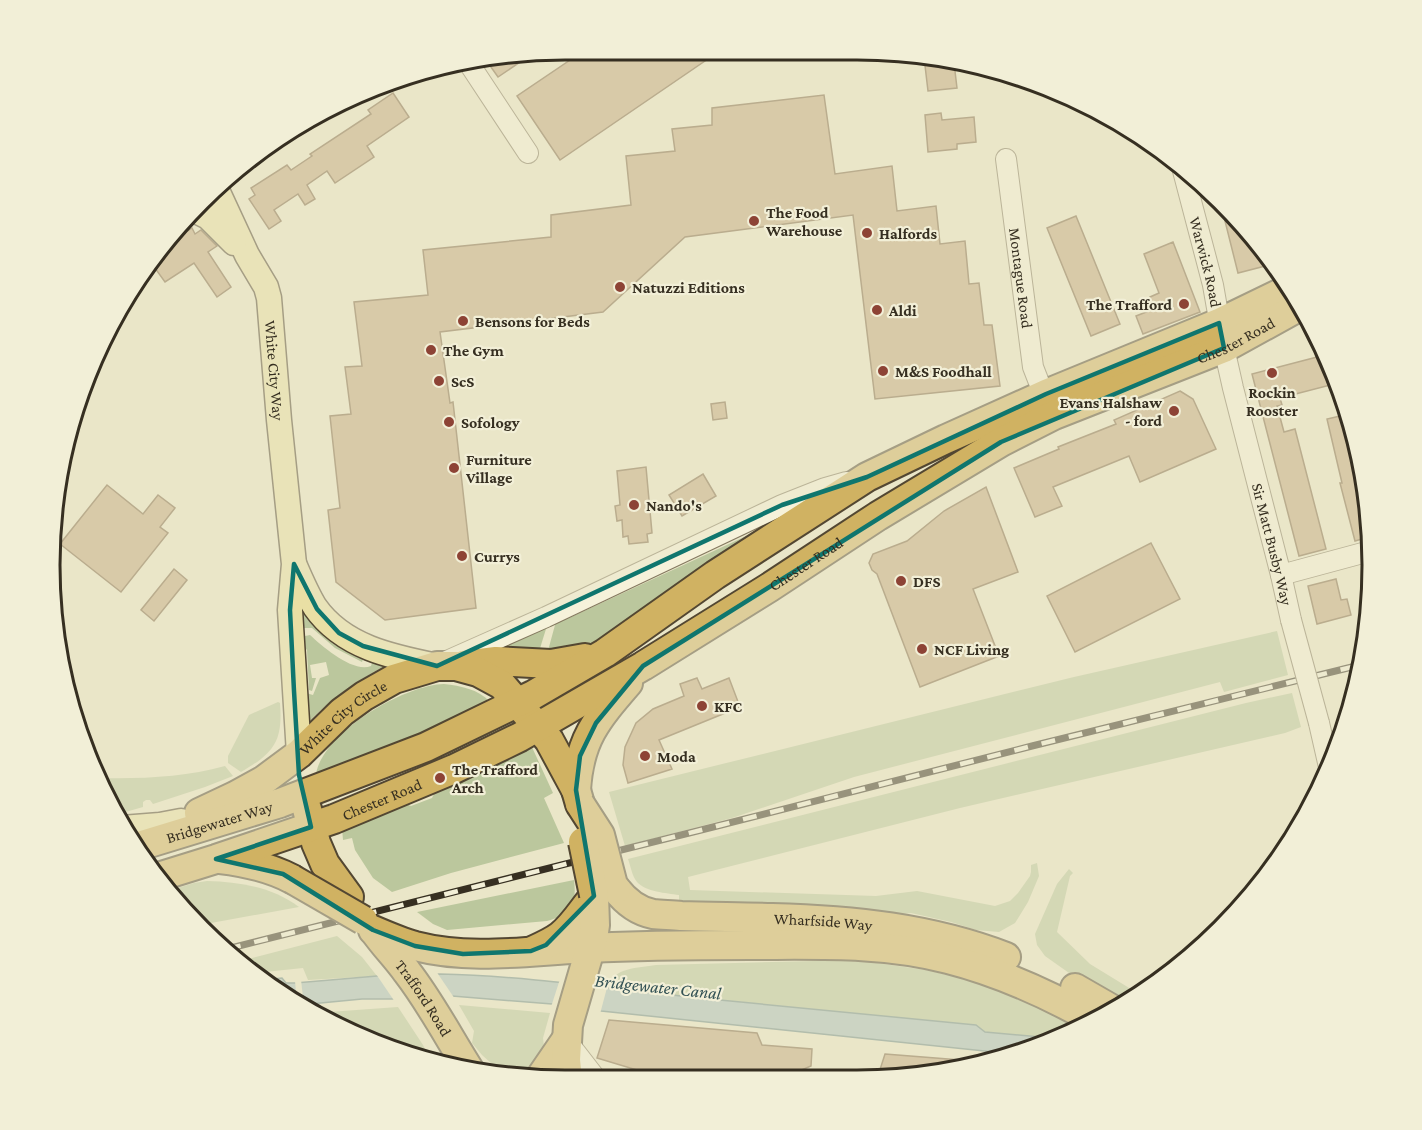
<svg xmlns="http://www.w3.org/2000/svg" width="1422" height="1130" viewBox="0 0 1422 1130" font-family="'Crimson Pro',serif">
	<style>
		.green { fill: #bbc79d }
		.water { fill: #a8bebc; stroke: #708c8a; stroke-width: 1.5 }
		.pier { fill: #eae6c8 }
		.building { fill: #c4a882; stroke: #816847; stroke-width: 1.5 }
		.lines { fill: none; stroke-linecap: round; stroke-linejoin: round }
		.minor-casing { stroke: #84795f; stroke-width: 22 }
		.major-casing { stroke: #534732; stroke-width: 27 }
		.highway-casing { stroke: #534732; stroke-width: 32 }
		.minor { stroke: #f6f2da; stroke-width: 20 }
		.major { stroke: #e9dfa4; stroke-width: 24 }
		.highway { stroke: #d0b262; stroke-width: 28 }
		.rail-casing { stroke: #362f21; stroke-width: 7 }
		.rail { stroke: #f2efd7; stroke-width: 4.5; stroke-dasharray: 14; stroke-linecap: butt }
		.minor-bridge-casing { stroke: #84795f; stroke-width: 22; stroke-linecap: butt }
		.highway-bridge-casing { stroke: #534732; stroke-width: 32; stroke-linecap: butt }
		.minor-bridge { stroke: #f6f2da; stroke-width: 20 }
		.highway-bridge { stroke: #d0b262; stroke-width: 28 }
		.marked { fill: none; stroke: #0f766e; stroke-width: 4.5; stroke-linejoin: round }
		.poi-dot { fill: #8d4335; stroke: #f2efd7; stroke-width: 2 }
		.labels { text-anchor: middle; stroke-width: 4.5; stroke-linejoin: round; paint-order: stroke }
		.poi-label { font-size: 16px; font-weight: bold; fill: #362f21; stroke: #f2efd7; text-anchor: start }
		.street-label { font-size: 16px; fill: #362f21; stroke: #f2efd7 }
		.water-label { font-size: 18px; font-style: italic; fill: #325154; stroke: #f2efd7 }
		.rim { fill: none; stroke: #362f21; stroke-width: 3 }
	</style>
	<rect width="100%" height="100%" fill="#eae6c8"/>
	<!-- green -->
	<g class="green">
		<path d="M 780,515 L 783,522 L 588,648 L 546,658 L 555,625 L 554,622 L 569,618 L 757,531 Z"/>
		<path d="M 302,606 L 364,657 L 362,662 L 335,648 L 312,628 L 299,628 Z"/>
		<path d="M 544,624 L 546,629 L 537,658 L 486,653 Z"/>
		<path d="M 1277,631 L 1288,675 L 1224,692 L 1220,682 L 854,777 L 732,818 L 625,846 L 609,792 L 1074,677 Z"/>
		<path d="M 310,635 C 323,647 353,673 371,666 L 373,660 L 388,664 C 357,681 328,700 304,727 L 306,693 L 313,695 L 320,678 L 329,675 L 326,662 L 310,665 L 312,678 L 316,678 L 312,691 L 309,690 L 307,650 L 300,643 L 300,637 Z"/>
		<path d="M 444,684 C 461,686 478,689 490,702 L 425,733 L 316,774 C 323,732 404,685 444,684 Z"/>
		<path d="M 1292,693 L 1301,727 L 1285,733 L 960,808 L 688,877 L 690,890 L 876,896 L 917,891 L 995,906 L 1010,901 L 1018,893 L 1030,876 L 1031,872 L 1031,865 L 1037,863 L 1039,876 L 1028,902 L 1015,923 L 999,932 L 976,930 L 951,922 L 911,913 L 894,915 L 679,903 L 679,895 C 666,893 646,892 637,882 C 632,876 631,867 628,859 L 1246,703 Z"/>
		<path d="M 278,702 L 280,703 C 283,741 274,753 241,772 L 228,763 L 228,756 L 249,715 Z"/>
		<path d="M 531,745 L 553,793 L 544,798 L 564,843 L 451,873 L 392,892 L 373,878 L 355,850 L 352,838 L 343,840 L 342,828 L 406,804 L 411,806 L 432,798 L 436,790 Z"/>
		<path d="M 225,766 L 233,776 L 205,787 L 153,804 L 150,800 L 146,800 L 143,802 L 143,807 L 115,815 L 100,778 C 142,779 185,777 225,766 Z"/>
		<path d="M 1069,869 L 1073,873 L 1070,876 L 1057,932 L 1090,964 L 1139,994 L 1123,1006 L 1079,980 L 1045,956 L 1037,945 L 1035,934 L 1057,884 Z"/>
		<path d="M 574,880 C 577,904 571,914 547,921 L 447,930 L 433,924 L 417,912 Z"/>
		<path d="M 207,881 C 240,882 272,887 299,907 L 200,925 L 178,905 L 168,891 L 194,883 Z"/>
		<path d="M 337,936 L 362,957 L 377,976 L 308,980 L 303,968 L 255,973 L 241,961 Z"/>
		<path d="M 856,960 L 926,970 L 982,983 L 1042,1005 L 1080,1026 L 1051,1038 L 985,1032 L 976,1025 L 699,998 L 607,987 C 614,967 638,968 656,965 Z"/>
		<path d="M 459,1005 L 550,1013 L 543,1038 L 545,1055 L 535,1078 L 503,1074 L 482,1055 L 472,1043 L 474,1031 Z"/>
		<path d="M 398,1007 L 423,1045 L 430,1060 L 379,1045 L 359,1034 L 344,1029 L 315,1013 Z"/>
	</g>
	<!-- water -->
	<path class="water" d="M 440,974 C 527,976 613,989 699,998 C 792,1007 884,1016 976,1025 L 985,1032 L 1051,1038 L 1013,1054 L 601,1011 L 552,1004 L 452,996 L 391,999 L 362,999 L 300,1005 L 278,993 L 263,980 L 282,978 L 286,983 L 295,983 L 377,976 Z"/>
	<!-- pier -->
	<g class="pier">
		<path d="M 436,971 L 455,999 L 395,1002 L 376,974 Z"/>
		<path d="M 560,979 L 608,984 L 600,1014 L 551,1007 Z"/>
		<path d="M 301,980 L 304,1005 L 304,1007 L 297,1004 L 295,981 Z"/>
	</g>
	<!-- building -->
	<g class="building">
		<path d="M 585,50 L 721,50 L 560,160 L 517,96 Z"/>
		<path d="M 532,54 L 498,77 L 486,60 Z"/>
		<path d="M 924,57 L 954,63 L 957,88 L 928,91 Z"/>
		<path d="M 393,93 L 409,117 L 367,146 L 374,157 L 335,183 L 327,171 L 307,185 L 315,199 L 305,205 L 298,194 L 274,210 L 281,221 L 269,229 L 249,199 L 255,195 L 251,188 L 287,165 L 291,170 L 312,156 L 310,154 L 371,114 L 368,110 Z"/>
		<path d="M 824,95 L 835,174 L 892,166 L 897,211 L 936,206 L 940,244 L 965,241 L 969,284 L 979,283 L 984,325 L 992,325 L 1000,386 L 875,399 L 853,215 L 685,237 L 603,312 L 440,332 L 450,403 L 453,402 L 476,608 L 385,620 L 336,582 L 328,510 L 340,508 L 330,416 L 351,414 L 345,367 L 362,366 L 354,302 L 428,295 L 423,250 L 551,237 L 551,215 L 631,205 L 626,156 L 675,151 L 672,129 L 712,125 L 712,108 Z"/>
		<path d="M 941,113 L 942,120 L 974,117 L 976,142 L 957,144 L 957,149 L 928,152 L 925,115 Z"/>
		<path d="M 1222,209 L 1269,265 L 1238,273 Z"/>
		<path d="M 1076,216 L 1120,324 L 1091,336 L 1047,228 Z"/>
		<path d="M 192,228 L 195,234 L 201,230 L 217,246 L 208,252 L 231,287 L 217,297 L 194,263 L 165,282 L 152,264 L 164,255 L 162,251 L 165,247 Z"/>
		<path d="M 1173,242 L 1200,312 L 1143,334 L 1136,316 L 1154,309 L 1150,297 L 1159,293 L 1144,254 Z"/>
		<path d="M 1325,355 L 1338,383 L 1280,398 L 1282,405 L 1277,406 L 1284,432 L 1295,429 L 1326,549 L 1299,556 L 1252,374 Z"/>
		<path d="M 1180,391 L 1193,399 L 1216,449 L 1140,482 L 1129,456 L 1053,487 L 1062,506 L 1035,517 L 1014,468 L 1059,449 L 1058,447 L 1116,424 L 1114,420 Z"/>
		<path d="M 725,402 L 727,418 L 713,420 L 711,404 Z"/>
		<path d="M 1349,414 L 1368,498 L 1369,537 L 1355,541 L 1340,483 L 1342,483 L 1327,419 Z"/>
		<path d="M 646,467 L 652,533 L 647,534 L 648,542 L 629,544 L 628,536 L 623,537 L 622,520 L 617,521 L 615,506 L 620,505 L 617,471 Z"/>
		<path d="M 703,474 L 716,496 L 682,516 L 669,495 Z"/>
		<path d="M 107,485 L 143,514 L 158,495 L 175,508 L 160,527 L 168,533 L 121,592 L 60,544 Z"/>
		<path d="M 986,487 L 1018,572 L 973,589 L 999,656 L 920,687 L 877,574 L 872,570 L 869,563 L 873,554 L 907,541 L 944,511 Z"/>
		<path d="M 1151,543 L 1180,599 L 1075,652 L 1047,596 Z"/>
		<path d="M 174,569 L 187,580 L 154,621 L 141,610 Z"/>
		<path d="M 1336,579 L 1341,600 L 1347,599 L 1351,615 L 1317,624 L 1308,586 Z"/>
		<path d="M 697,678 L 702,689 L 729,678 L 740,707 L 659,740 L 672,769 L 628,783 L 623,765 L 625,747 L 636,723 L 653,709 L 684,696 L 680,684 Z"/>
		<path d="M 609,1020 L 757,1033 L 762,1045 L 812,1049 L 811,1066 L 778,1080 L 670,1080 L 597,1058 Z"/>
		<path d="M 885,1054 L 973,1061 L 973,1066 L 891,1079 L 877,1079 Z"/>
	</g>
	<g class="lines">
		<defs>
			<g id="minor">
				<path d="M 468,62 L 528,153"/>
				<path id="s1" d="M 1006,159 L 1033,367 L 1040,385 L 1046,394"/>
				<path id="s2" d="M 1182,167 L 1213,285 L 1224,348 L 1233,388 L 1281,575 L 1291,620"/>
				<path d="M 1281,575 L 1370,551"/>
				<path d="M 447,661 L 546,617 L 782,505 L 825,488 L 846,482"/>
				<path d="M 1319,723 L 1329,767"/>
				<path d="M 566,1040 L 597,1080"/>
			</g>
			<g id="major">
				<path id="s3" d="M 216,188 L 247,255 L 266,287 L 269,298 L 279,420 L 294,564 L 290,610 L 299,754"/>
				<path d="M 194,210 L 208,217 L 234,243"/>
				<path d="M 295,566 C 301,580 307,594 315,607 C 343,647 392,657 437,666"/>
				<path d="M 122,828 L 160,825 L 181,821"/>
			</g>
			<g id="highway">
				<path d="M 464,665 L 496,661 L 551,664 L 585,658"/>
				<path d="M 576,790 C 579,740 596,720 628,683"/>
				<path d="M 307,809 L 316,843 L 325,864 L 349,897"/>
				<path id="s4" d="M 199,813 L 235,796 L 264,780 L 299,754 L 342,712 L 364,696 L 394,679 L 437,666 L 456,666 L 478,672 L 502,685 L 549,740 L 576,790 L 580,804"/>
				<path id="s5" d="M 136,847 L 280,803 L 426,747 L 533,695 L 605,653 L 715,575 L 867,477 L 946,439 L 1046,394 L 1219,323 L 1289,289"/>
				<path d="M 220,859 C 246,862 269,867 292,879"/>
				<path id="s6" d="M 158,877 L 216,859 L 334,819 L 454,769 L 520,737 L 643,666 L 770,587 L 878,516 L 1001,442 L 1054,415 L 1224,348 L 1302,305"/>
				<path id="s7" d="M 616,889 C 626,902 638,911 653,914 C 662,915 672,915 681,916 C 711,917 742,917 772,918 C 852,920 931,928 1006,957"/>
				<path d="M 373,930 C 387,936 401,942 415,946 C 473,961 533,950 591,948 C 644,945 697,945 750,945 C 816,945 883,942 948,959 C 999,972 1048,994 1094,1020"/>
				<path id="s8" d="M 375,932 C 385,946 397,958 407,972 C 431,1003 449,1038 470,1071"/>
				<path d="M 534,950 C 543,946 552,942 560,936 C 574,925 583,909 594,896"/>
				<path d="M 1075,988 L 1115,1011"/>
				<path d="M 540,1078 L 566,1040"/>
				<path d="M 568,1080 L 566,1060 L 568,1025 L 593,939 L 595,925 L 594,895"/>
			</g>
		</defs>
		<!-- minor casing -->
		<use href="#minor" class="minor-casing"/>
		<!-- major casing -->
		<use href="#major" class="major-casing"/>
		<!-- highway casing -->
		<use href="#highway" class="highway-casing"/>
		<!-- minor -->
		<use href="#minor" class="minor"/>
		<!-- major -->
		<use href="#major" class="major"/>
		<!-- highway -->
		<use href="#highway" class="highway"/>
		<defs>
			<path id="rail" d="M 227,949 L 721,825 L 1032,746 L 1360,665"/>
		</defs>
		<!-- rail casing -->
		<use href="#rail" class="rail-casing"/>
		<!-- rail -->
		<use href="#rail" class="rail"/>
		<defs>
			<path id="minor-bridge" d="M 1291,620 L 1319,723"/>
			<g id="highway-bridge">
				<path d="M 580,804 L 600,835 L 613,885 L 616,889"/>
				<path d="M 583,842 L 594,895"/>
				<path d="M 292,879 L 363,920"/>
			</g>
		</defs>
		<!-- minor-bridge casing -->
		<use href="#minor-bridge" class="minor-bridge-casing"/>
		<!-- highway-bridge casing -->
		<use href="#highway-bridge" class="highway-bridge-casing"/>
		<!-- minor-bridge -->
		<use href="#minor-bridge" class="minor-bridge"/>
		<!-- highway-bridge -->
		<use href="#highway-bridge" class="highway-bridge"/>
	</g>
	<!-- marked area -->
	<path d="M0 0H1422V1130H0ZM 1219,323 L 1224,348 L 1001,442 L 643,666 L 596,723 L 580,756 L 576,790 L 594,896 L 546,945 L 531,951 L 463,954 L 415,946 L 373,930 L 283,874 L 216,859 L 311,827 L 299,775 L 294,691 L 290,610 L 294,564 L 317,609 L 339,633 L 363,646 L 437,666 L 782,505 L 867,477 L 1046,394 Z" fill="#eae6c8" fill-opacity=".55" fill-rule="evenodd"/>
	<path class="marked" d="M 1219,323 L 1224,348 L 1001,442 L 643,666 L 596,723 L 580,756 L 576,790 L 594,896 L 546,945 L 531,951 L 463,954 L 415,946 L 373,930 L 283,874 L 216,859 L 311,827 L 299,775 L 294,691 L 290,610 L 294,564 L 317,609 L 339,633 L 363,646 L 437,666 L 782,505 L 867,477 L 1046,394 Z"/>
	<!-- markers -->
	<g class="poi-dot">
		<circle cx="754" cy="221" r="6"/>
		<circle cx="867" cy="233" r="6"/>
		<circle cx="620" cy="287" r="6"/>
		<circle cx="1184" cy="304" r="6"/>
		<circle cx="877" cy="310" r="6"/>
		<circle cx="463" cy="321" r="6"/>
		<circle cx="431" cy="350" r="6"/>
		<circle cx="883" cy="371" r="6"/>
		<circle cx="1272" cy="373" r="6"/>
		<circle cx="439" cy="381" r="6"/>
		<circle cx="1174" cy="411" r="6"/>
		<circle cx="449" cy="422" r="6"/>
		<circle cx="454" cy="468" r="6"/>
		<circle cx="634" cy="505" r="6"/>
		<circle cx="462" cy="556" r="6"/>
		<circle cx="901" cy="581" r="6"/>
		<circle cx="922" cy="649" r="6"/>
		<circle cx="702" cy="706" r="6"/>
		<circle cx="645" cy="756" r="6"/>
		<circle cx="440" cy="778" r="6"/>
	</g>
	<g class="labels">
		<!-- poi labels -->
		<g class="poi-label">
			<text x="766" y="218">The Food<tspan x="766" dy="18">Warehouse</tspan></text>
			<text x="879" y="239">Halfords</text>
			<text x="632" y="293">Natuzzi Editions</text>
			<text x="1172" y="310" text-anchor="end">The Trafford</text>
			<text x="889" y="316">Aldi</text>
			<text x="475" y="327">Bensons for Beds</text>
			<text x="443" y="356">The Gym</text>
			<text x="895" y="377">M&amp;S Foodhall</text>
			<text x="451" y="387">ScS</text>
			<text x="1272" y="398" text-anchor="middle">Rockin<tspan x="1272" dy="18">Rooster</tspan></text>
			<text x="1162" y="408" text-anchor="end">Evans Halshaw<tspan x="1162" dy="18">- ford</tspan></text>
			<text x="461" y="428">Sofology</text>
			<text x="466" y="465">Furniture<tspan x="466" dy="18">Village</tspan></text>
			<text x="646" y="511">Nando's</text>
			<text x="474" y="562">Currys</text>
			<text x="913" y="587">DFS</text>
			<text x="934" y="655">NCF Living</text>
			<text x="714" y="712">KFC</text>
			<text x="657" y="762">Moda</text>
			<text x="452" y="775">The Trafford<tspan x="452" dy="18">Arch</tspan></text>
		</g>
		<!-- street labels -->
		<g class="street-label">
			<text dy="6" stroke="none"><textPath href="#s2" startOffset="98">Warwick Road</textPath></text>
			<text dy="6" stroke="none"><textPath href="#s1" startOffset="120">Montague Road</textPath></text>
			<text dy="6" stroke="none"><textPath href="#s6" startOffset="1209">Chester Road</textPath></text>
			<text dy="6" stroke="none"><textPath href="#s3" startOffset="195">White City Way</textPath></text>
			<text dy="6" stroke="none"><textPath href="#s2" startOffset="388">Sir Matt Busby Way</textPath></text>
			<text dy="6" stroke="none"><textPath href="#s6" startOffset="723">Chester Road</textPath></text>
			<text dy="6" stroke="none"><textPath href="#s4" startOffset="174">White City Circle</textPath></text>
			<text dy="6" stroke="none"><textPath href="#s6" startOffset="237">Chester Road</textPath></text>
			<text dy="6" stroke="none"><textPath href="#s5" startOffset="87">Bridgewater Way</textPath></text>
			<text dy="6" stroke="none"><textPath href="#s7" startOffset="216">Wharfside Way</textPath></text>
			<text dy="6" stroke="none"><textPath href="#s8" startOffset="82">Trafford Road</textPath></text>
		</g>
		<!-- water labels -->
		<g class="water-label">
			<text transform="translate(658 987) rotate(6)" y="6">Bridgewater Canal</text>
		</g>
	</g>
	<!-- crop -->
	<path d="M0 0H1422V1130H0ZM565 60H857A505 505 0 0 1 1362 565V565A505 505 0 0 1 857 1070H565A505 505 0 0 1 60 565V565A505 505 0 0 1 565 60Z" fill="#f2efd7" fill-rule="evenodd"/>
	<path class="rim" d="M565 60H857A505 505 0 0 1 1362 565V565A505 505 0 0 1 857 1070H565A505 505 0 0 1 60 565V565A505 505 0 0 1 565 60Z"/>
</svg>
